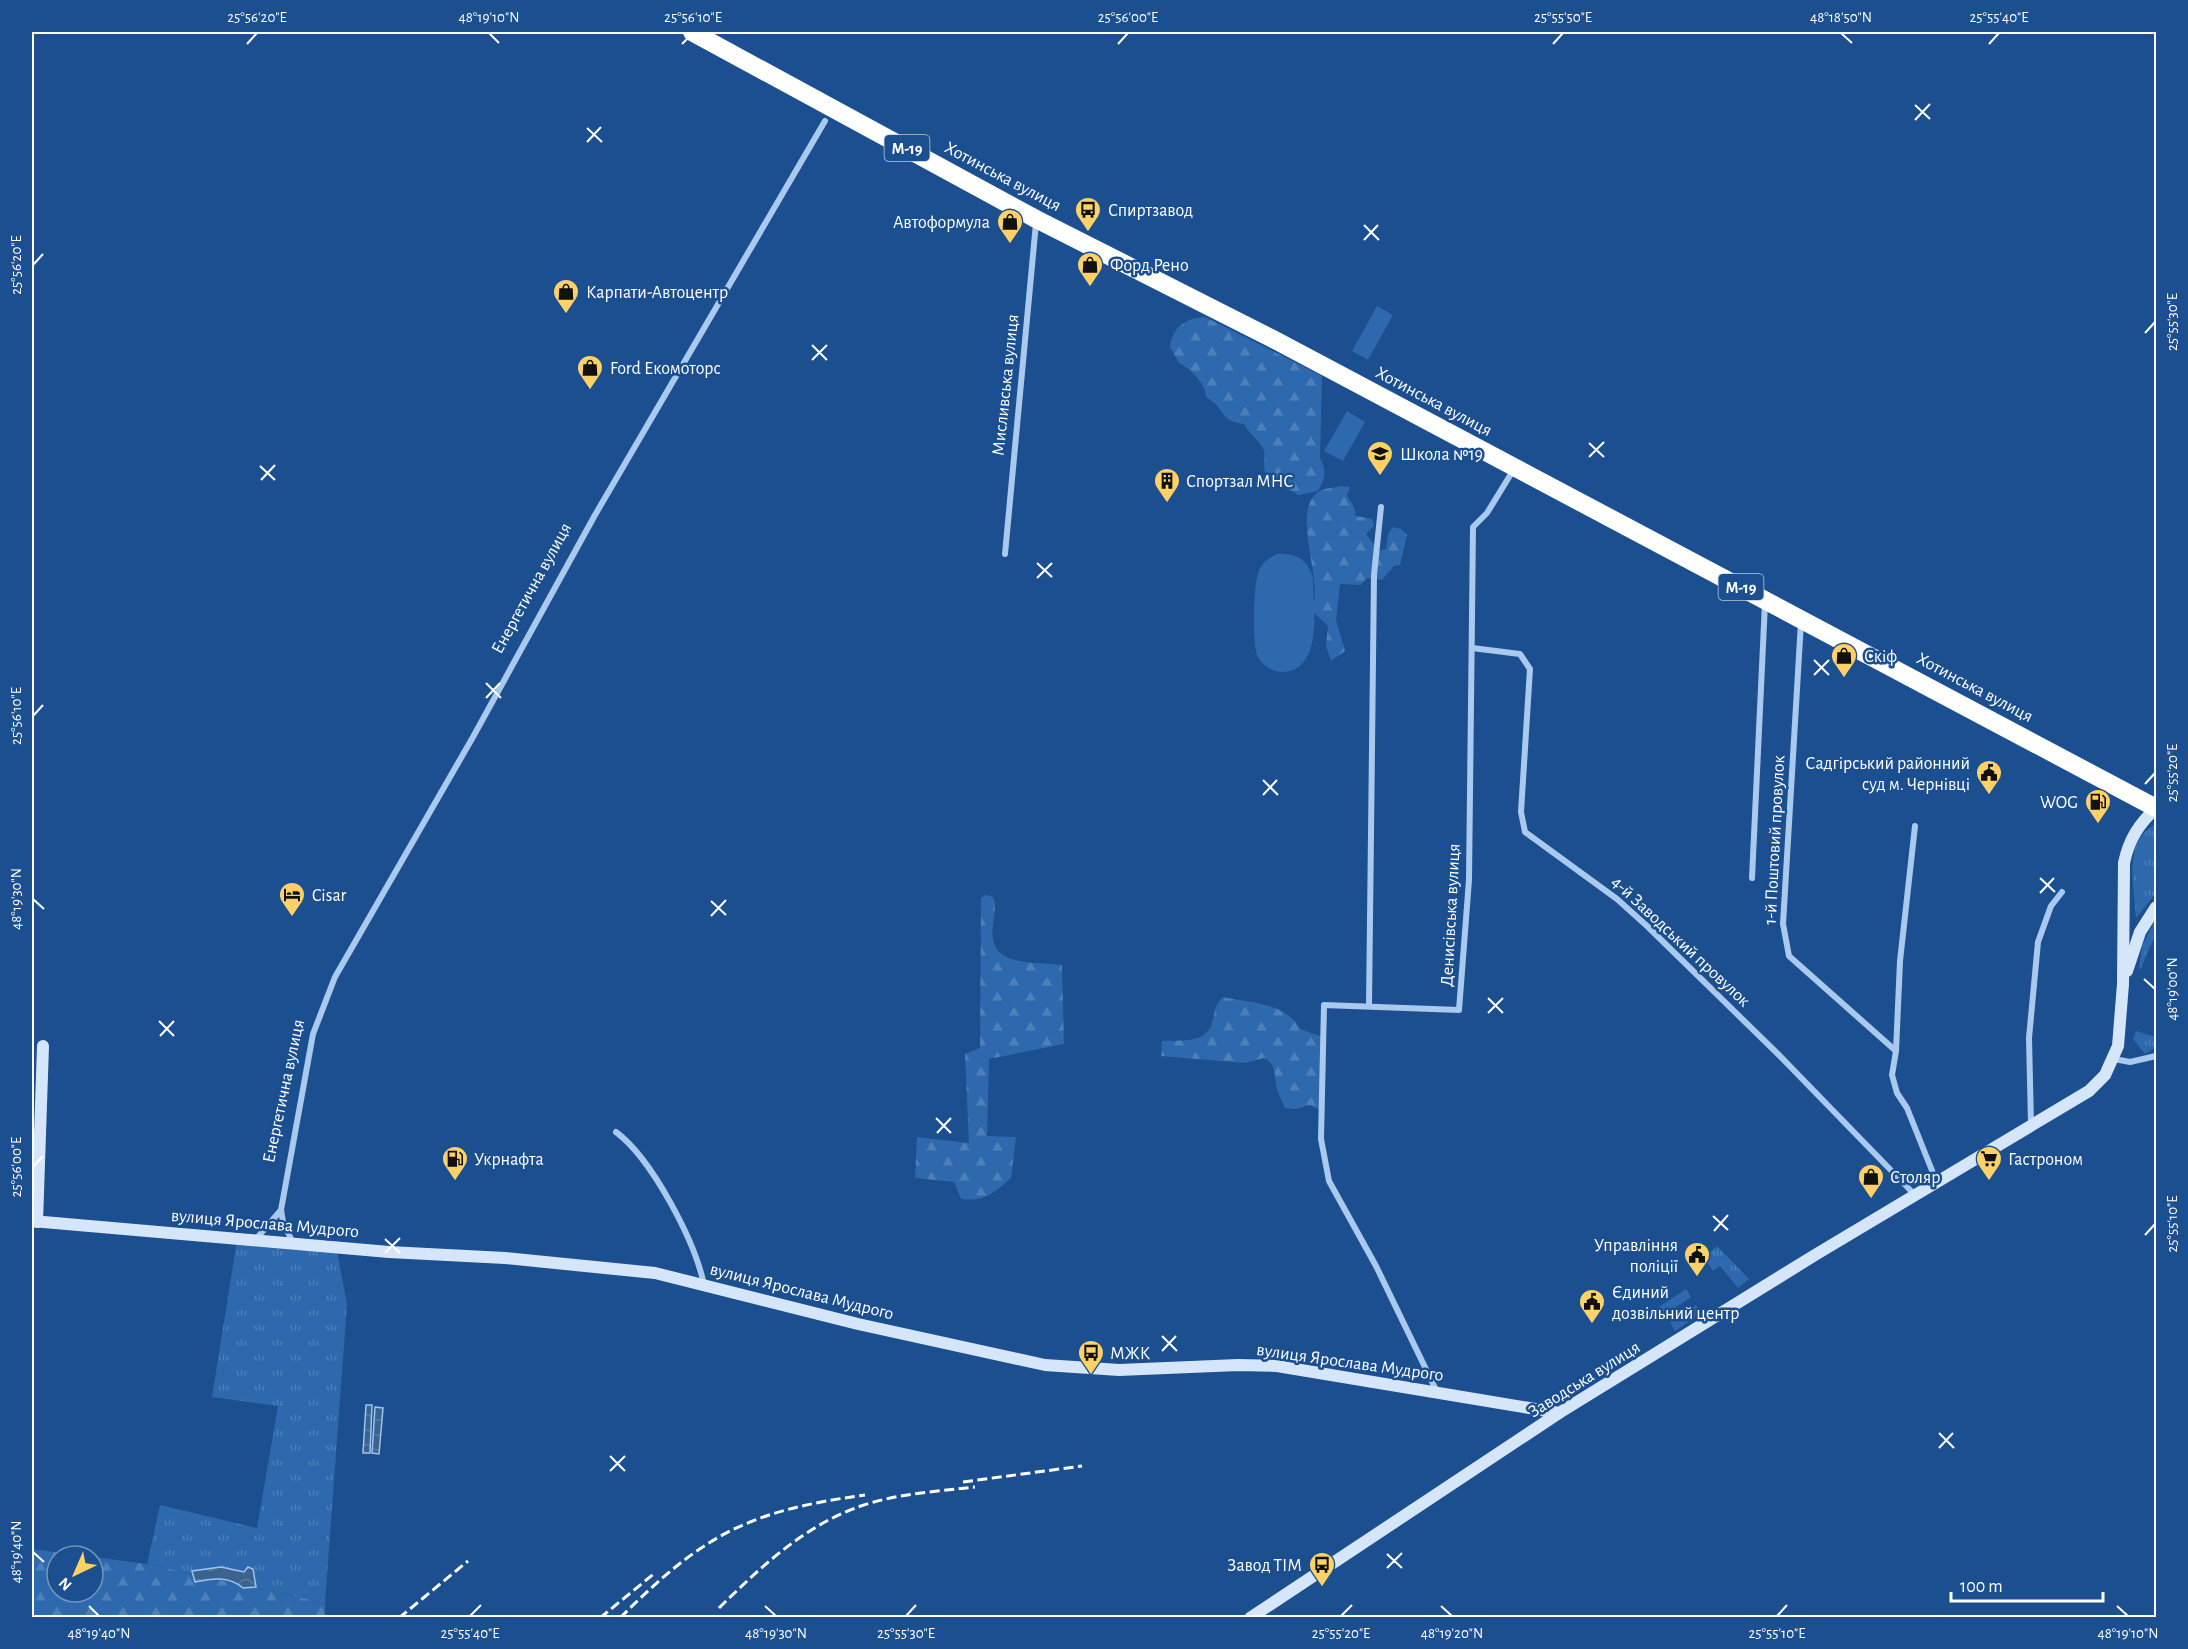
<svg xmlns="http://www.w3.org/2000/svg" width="2188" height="1649" viewBox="0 0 2188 1649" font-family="'Alegreya Sans',sans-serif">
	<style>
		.grass { fill: url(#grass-tufts) }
		.forest { fill: url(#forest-firs) }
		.pitch { fill: #2e69ad }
		.water { fill: url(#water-waves); stroke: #9cc4f0; stroke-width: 1.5 }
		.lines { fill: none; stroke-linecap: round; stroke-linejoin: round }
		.street { stroke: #a9c9ee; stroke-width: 6 }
		.secondary { stroke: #d6e6fa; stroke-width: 12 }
		.highway { stroke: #fff; stroke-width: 18 }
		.rail { stroke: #fff; stroke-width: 3; stroke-dasharray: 10 4.5; stroke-linecap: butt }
		.ticks { fill: none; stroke: #fff; stroke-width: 2 }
		.labels { text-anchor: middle; stroke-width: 5; stroke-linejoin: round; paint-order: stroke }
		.shield { fill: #1b4f8f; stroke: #bbcadd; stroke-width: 1.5 }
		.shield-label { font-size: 16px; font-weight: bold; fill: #fff }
		.street-label { font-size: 18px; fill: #fff; stroke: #1b4f8f }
		.poi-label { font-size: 18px; fill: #fff; stroke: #1b4f8f; text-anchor: start }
		.neatline { fill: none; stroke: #fff; stroke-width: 2 }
		.ticks-label { font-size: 15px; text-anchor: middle; fill: #fff }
	</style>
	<defs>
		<pattern id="grass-tufts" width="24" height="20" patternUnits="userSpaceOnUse" patternTransform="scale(1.5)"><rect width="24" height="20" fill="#2e69ad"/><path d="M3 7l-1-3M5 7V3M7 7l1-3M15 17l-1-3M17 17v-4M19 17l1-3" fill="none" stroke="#4d80b9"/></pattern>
		<pattern id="forest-firs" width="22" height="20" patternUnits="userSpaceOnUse" patternTransform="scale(1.5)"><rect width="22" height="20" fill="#2e69ad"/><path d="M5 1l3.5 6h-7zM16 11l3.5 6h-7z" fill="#4d80b9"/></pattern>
		<pattern id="water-waves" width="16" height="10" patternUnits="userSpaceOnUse" patternTransform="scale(1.5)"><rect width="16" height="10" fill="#3c6290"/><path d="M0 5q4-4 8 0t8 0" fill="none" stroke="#597aa1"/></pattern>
	</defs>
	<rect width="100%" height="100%" fill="#1b4f8f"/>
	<!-- grass -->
	<g class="grass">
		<path d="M 2155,825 L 2156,893 L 2136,918 C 2135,888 2122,840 2155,825 Z"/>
		<path d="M 2156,919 C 2157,944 2147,946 2142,968 L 2139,969 L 2142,946 Z"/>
		<path d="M 2136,1031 L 2156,1037 L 2156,1047 L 2145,1054 L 2133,1039 Z"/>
		<path d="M 237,1240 L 337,1251 L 347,1304 L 325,1603 L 147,1564 L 160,1505 L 257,1528 L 278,1406 L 212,1397 Z"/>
		<path d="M 1717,1246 L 1749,1279 L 1738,1288 L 1720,1266 L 1713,1271 L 1704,1258 Z"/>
		<path d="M 1686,1289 L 1691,1297 L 1664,1315 L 1659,1307 Z"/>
		<path d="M 1696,1305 L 1702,1313 L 1675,1331 L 1670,1322 Z"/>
	</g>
	<!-- forest -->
	<g class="forest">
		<path d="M 1205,317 L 1322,376 L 1320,458 C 1327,471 1325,479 1318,491 L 1298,495 C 1289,488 1277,487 1269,479 C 1261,470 1266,461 1264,451 C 1262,442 1249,434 1244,424 C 1218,421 1225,407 1206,397 C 1206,384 1190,368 1179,363 L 1170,347 C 1172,327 1186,318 1205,317 Z"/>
		<path d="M 1340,486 L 1350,487 L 1347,496 L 1354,507 L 1356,516 L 1372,519 L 1374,526 L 1366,534 L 1379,551 L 1386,549 L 1388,534 L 1393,527 L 1401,529 L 1407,535 L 1400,565 L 1394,566 L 1382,580 L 1367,578 L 1361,585 L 1340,584 L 1336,620 L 1345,651 L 1331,661 L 1326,646 L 1328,626 L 1312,611 C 1325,580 1287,506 1322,490 C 1327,488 1334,488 1340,486 Z"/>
		<path d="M 986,895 L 993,897 C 997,906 994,915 993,925 C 987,968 1031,961 1062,965 L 1064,1044 L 989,1059 L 987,1136 L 1016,1137 L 1011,1178 C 994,1193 984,1202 961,1199 L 954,1182 L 915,1178 L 917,1137 L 969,1143 L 965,1054 L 980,1048 L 981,898 Z"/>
		<path d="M 1223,997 C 1249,1003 1286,1002 1300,1029 L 1323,1037 L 1321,1110 L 1309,1105 L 1296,1109 L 1285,1108 C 1283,1102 1279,1096 1277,1089 C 1273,1075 1278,1065 1264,1058 L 1245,1063 L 1161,1056 L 1162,1041 C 1179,1040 1207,1044 1212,1023 C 1215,1012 1214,1006 1223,997 Z"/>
		<path d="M 32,1549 L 85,1556 L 57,1556 L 57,1592 L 93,1592 L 93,1557 L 147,1564 L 325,1603 L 325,1617 L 32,1617 Z"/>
	</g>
	<!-- pitch -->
	<g class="pitch">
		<path d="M 1377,306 L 1393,315 L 1368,360 L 1352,351 Z"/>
		<path d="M 1347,411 L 1365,422 L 1343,461 L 1324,451 Z"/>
		<path d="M 1277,554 C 1296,552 1308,560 1313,578 C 1313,605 1324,670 1283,672 C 1271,672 1262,665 1257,655 C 1252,642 1253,580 1260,568 C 1264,561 1270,557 1277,554 Z"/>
	</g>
	<!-- water -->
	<g class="water">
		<path d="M 366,1405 L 372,1405 L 370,1453 L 363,1453 Z"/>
		<path d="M 375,1407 L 383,1408 L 379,1454 L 372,1453 Z"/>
		<path d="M 221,1567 L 244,1572 L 248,1567 L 253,1569 L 256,1587 L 243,1588 C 229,1576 213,1578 195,1582 L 192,1571 Z"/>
	</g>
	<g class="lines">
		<!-- street -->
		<g class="street">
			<path d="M 1005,554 L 1036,223"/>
			<path d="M 1801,622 L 1783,924 L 1789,956 L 1896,1051"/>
			<path d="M 1472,648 L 1520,654 L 1530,669 L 1521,812 L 1525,832 L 1617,899 L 1647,926 L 1780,1056 L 1915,1195"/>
			<path d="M 1915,826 L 1900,961 L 1896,1051 L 1892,1075 L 1897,1093 L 1907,1108 L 1937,1183"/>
			<path d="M 1752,878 L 1765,603"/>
			<path d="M 1369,1006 L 1374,575 L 1381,507"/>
			<path d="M 2114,1059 L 2130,1062 L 2156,1056"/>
			<path d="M 2031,1124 L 2029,1038 L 2038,942 L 2051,906 L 2062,892"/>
			<path d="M 616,1132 C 652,1159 695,1241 704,1285"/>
			<path d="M 256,1239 L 281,1210"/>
			<path d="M 293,1243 L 283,1222 L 281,1210 L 313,1034 L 335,977 L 473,737 L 595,515 L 825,121"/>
			<path d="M 1437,1392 L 1376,1266 L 1329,1181 L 1321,1139 L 1324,1005 L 1459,1010 L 1469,880 L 1473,527 L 1487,513 L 1514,469"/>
		</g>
		<!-- secondary -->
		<g class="secondary">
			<path d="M 2127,971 L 2140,932 L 2156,907"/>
			<path d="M 32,1221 L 389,1252 L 505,1258 L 655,1273 L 858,1324 L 1045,1365 L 1119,1370 L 1238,1365 L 1277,1366 L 1559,1413"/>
			<path d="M 37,1222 L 43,1046"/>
			<path d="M 1250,1618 L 1559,1413 L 1815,1255 L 2089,1091 L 2105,1075 L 2118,1046 L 2123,984 L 2124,863 C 2129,839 2139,824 2156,808"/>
		</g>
		<!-- highway -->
		<path class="highway" d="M 692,32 L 1036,219 L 1273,339 L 2156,808"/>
		<!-- rail -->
		<g class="rail">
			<path d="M 963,1482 L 1082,1466"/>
			<path d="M 719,1608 C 764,1564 811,1519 874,1502 C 906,1493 942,1491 975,1487"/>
			<path d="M 399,1618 L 468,1561"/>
			<path d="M 600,1618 L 656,1572"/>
			<path d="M 620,1618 C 704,1534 748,1511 865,1495"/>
		</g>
	</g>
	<!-- ticks -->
	<path class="ticks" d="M 489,33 L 499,43M 1841,33 L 1852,43M 247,44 L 257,33M 682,44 L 693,33M 1118,44 L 1128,33M 1553,44 L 1563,33M 1989,44 L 1999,33M 1915,105 L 1930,119M 1915,120 L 1930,104M 587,128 L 602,142M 587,142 L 601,127M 1364,225 L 1379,240M 1364,240 L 1378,225M 33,265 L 43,254M 2145,333 L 2155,322M 812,345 L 827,360M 812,360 L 827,345M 1589,443 L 1604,457M 1589,457 L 1604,442M 260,466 L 275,480M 261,480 L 275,465M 1037,563 L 1052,577M 1037,578 L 1052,563M 1814,660 L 1829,675M 1814,675 L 1829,660M 486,683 L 501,698M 486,698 L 500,683M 33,716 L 43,705M 1263,780 L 1278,795M 2145,784 L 2155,773M 1263,795 L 1277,780M 2040,878 L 2055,892M 2040,893 L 2054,878M 33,899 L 44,909M 711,901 L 726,915M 711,916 L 726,900M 2144,979 L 2155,989M 1488,998 L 1503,1013M 1488,1013 L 1503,998M 159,1021 L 174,1036M 160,1036 L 174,1021M 936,1118 L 951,1133M 937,1133 L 951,1118M 33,1167 L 43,1156M 1713,1216 L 1728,1230M 1714,1231 L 1728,1215M 2145,1235 L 2155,1224M 385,1239 L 400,1253M 385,1253 L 400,1238M 1162,1336 L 1177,1351M 1162,1351 L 1176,1336M 1939,1433 L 1954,1448M 1939,1448 L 1953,1433M 610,1456 L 625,1471M 610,1471 L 625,1456M 33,1552 L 44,1562M 1387,1554 L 1402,1568M 1387,1568 L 1402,1553M 89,1606 L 99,1616M 765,1606 L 776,1616M 1441,1606 L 1452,1616M 2117,1606 L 2128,1616M 470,1616 L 481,1605M 906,1616 L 916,1605M 1341,1616 L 1352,1605M 1777,1616 L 1787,1605"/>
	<!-- icons -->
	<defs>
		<symbol id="bus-pin" viewBox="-11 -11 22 30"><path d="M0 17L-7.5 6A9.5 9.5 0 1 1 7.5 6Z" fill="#ffd166" stroke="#1b4f8f"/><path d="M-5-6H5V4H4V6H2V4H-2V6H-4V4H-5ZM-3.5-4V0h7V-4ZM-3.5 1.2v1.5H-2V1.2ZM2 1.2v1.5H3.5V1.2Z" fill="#111"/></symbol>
		<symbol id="shop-pin" viewBox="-11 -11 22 30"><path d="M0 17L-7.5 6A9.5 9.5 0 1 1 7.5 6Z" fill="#ffd166" stroke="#1b4f8f"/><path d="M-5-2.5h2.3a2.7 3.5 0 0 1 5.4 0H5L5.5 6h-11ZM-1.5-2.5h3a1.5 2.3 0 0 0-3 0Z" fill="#111"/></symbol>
		<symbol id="school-pin" viewBox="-11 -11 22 30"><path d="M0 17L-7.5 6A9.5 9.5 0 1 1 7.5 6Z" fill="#ffd166" stroke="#1b4f8f"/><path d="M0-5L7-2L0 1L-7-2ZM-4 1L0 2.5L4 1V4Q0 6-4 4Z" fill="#111"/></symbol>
		<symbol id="building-pin" viewBox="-11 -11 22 30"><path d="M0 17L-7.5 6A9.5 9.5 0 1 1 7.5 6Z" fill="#ffd166" stroke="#1b4f8f"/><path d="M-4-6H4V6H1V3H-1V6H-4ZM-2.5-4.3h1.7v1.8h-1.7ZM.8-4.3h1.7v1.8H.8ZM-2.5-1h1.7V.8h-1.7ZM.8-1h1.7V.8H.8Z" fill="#111"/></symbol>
		<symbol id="civic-pin" viewBox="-11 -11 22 30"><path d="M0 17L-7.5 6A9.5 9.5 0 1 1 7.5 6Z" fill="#ffd166" stroke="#1b4f8f"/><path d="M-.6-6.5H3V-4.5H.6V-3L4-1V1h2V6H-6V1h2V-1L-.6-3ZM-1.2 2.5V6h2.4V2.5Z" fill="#111"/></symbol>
		<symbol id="fuel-pin" viewBox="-11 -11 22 30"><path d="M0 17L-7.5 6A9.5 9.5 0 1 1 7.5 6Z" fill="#ffd166" stroke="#1b4f8f"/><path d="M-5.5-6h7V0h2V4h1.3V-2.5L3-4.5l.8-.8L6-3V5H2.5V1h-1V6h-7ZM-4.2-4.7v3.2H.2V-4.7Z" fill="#111"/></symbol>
		<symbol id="hotel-pin" viewBox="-11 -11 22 30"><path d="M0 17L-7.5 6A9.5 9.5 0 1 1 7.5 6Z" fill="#ffd166" stroke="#1b4f8f"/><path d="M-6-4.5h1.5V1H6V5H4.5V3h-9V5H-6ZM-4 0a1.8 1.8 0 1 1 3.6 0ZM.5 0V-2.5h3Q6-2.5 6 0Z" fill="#111"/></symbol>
		<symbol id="supermarket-pin" viewBox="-11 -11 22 30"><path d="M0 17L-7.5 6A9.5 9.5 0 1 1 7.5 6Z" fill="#ffd166" stroke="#1b4f8f"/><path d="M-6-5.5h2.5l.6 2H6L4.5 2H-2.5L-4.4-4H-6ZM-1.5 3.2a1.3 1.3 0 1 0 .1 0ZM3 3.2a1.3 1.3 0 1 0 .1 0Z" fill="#111"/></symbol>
	</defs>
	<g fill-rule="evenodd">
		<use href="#bus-pin" x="1073" y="195" width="30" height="40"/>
		<use href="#shop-pin" x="995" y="207" width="30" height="40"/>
		<use href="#shop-pin" x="1075" y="250" width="30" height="40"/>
		<use href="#shop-pin" x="551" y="277" width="30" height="40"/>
		<use href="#shop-pin" x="575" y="353" width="30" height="40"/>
		<use href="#school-pin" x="1365" y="439" width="30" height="40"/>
		<use href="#building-pin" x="1152" y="466" width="30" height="40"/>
		<use href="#shop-pin" x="1829" y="641" width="30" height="40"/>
		<use href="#civic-pin" x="1974" y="758" width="30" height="40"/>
		<use href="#fuel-pin" x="2083" y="787" width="30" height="40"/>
		<use href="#hotel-pin" x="277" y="880" width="30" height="40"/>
		<use href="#fuel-pin" x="440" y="1144" width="30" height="40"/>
		<use href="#supermarket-pin" x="1974" y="1144" width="30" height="40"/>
		<use href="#shop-pin" x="1856" y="1162" width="30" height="40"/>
		<use href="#civic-pin" x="1682" y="1240" width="30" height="40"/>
		<use href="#civic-pin" x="1577" y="1287" width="30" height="40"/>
		<use href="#bus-pin" x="1076" y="1338" width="30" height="40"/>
		<use href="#bus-pin" x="1307" y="1550" width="30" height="40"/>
	</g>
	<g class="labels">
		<!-- shield labels -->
		<g class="shield">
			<rect x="884.5" y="135" width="45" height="26" rx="4.5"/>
			<rect x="1718.5" y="574" width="45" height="26" rx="4.5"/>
		</g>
		<g class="shield-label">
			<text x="907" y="154">М-19</text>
			<text x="1741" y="593">М-19</text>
		</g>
		<!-- street labels -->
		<g class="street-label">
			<text transform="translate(1003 176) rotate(28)" y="6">Хотинська вулиця</text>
			<text transform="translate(1005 385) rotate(-84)" y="6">Мисливська вулиця</text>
			<text transform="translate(1434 401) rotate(28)" y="6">Хотинська вулиця</text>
			<text transform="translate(531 588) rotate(-61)" y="6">Енергетична вулиця</text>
			<text transform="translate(1975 687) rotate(28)" y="6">Хотинська вулиця</text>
			<text transform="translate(1774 840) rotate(-87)" y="6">1-й Поштовий провулок</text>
			<text transform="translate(1450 915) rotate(-87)" y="6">Денисівська вулиця</text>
			<text transform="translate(1681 941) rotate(43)" y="6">4-й Заводський провулок</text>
			<text transform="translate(283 1091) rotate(-78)" y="6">Енергетична вулиця</text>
			<text transform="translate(265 1223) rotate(5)" y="6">вулиця Ярослава Мудрого</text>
			<text transform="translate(802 1291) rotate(14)" y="6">вулиця Ярослава Мудрого</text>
			<text transform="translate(1350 1362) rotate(8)" y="6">вулиця Ярослава Мудрого</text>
			<text transform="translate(1584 1379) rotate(-32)" y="6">Заводська вулиця</text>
		</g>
		<!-- poi labels -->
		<g class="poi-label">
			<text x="1108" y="216">Спиртзавод</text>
			<text x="990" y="228" text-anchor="end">Автоформула</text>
			<text x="1110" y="271">Форд Рено</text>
			<text x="586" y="298">Карпати-Автоцентр</text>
			<text x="610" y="374">Ford Екомоторс</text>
			<text x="1400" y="460">Школа №19</text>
			<text x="1186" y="487">Спортзал МНС</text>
			<text x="1864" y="662">Скіф</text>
			<text x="1970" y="769" text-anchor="end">Садгірський районний<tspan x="1970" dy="21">суд м. Чернівці</tspan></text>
			<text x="2078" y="808" text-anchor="end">WOG</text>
			<text x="312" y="901">Cisar</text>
			<text x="474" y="1165">Укрнафта</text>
			<text x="2008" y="1165">Гастроном</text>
			<text x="1890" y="1183">Столяр</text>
			<text x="1678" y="1251" text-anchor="end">Управління<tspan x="1678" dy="21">поліції</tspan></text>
			<text x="1612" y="1298">Єдиний<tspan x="1612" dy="21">дозвільний центр</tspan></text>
			<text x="1110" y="1359">МЖК</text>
			<text x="1302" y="1571" text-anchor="end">Завод ТІМ</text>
		</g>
	</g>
	<!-- border -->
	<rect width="2188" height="1649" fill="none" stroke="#1b4f8f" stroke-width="66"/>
	<!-- north arrow -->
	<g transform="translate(75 1574) rotate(224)"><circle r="28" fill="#1b4f8f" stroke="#7695bc" stroke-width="1.5"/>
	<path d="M0-4.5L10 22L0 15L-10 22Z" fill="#ffd166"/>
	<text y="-9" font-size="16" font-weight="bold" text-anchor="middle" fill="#ffffff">N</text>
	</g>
	<!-- scale -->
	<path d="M1951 1592v9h152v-9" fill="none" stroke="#ffffff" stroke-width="3"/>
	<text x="1960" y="1592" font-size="18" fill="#ffffff" stroke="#1b4f8f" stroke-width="4.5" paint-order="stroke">100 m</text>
	<rect x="33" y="33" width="2122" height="1583" class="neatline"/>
	<g class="ticks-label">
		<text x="257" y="22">25°56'20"E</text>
		<text x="489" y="22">48°19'10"N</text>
		<text x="693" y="22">25°56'10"E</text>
		<text x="1128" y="22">25°56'00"E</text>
		<text x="1563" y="22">25°55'50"E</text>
		<text x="1841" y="22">48°18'50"N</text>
		<text x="1999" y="22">25°55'40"E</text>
		<text transform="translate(16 265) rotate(-90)" y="5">25°56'20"E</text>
		<text transform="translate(2172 322) rotate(-90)" y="5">25°55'30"E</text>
		<text transform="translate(16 716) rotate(-90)" y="5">25°56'10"E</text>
		<text transform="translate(2172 773) rotate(-90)" y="5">25°55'20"E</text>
		<text transform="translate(16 899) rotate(-90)" y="5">48°19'30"N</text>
		<text transform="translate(2172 989) rotate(-90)" y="5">48°19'00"N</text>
		<text transform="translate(16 1167) rotate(-90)" y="5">25°56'00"E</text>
		<text transform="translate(2172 1224) rotate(-90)" y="5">25°55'10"E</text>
		<text transform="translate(16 1552) rotate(-90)" y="5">48°19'40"N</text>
		<text x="99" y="1638">48°19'40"N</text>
		<text x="470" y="1638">25°55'40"E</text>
		<text x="776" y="1638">48°19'30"N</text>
		<text x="906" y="1638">25°55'30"E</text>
		<text x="1341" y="1638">25°55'20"E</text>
		<text x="1452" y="1638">48°19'20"N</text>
		<text x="1777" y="1638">25°55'10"E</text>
		<text x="2128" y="1638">48°19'10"N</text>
	</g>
</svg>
